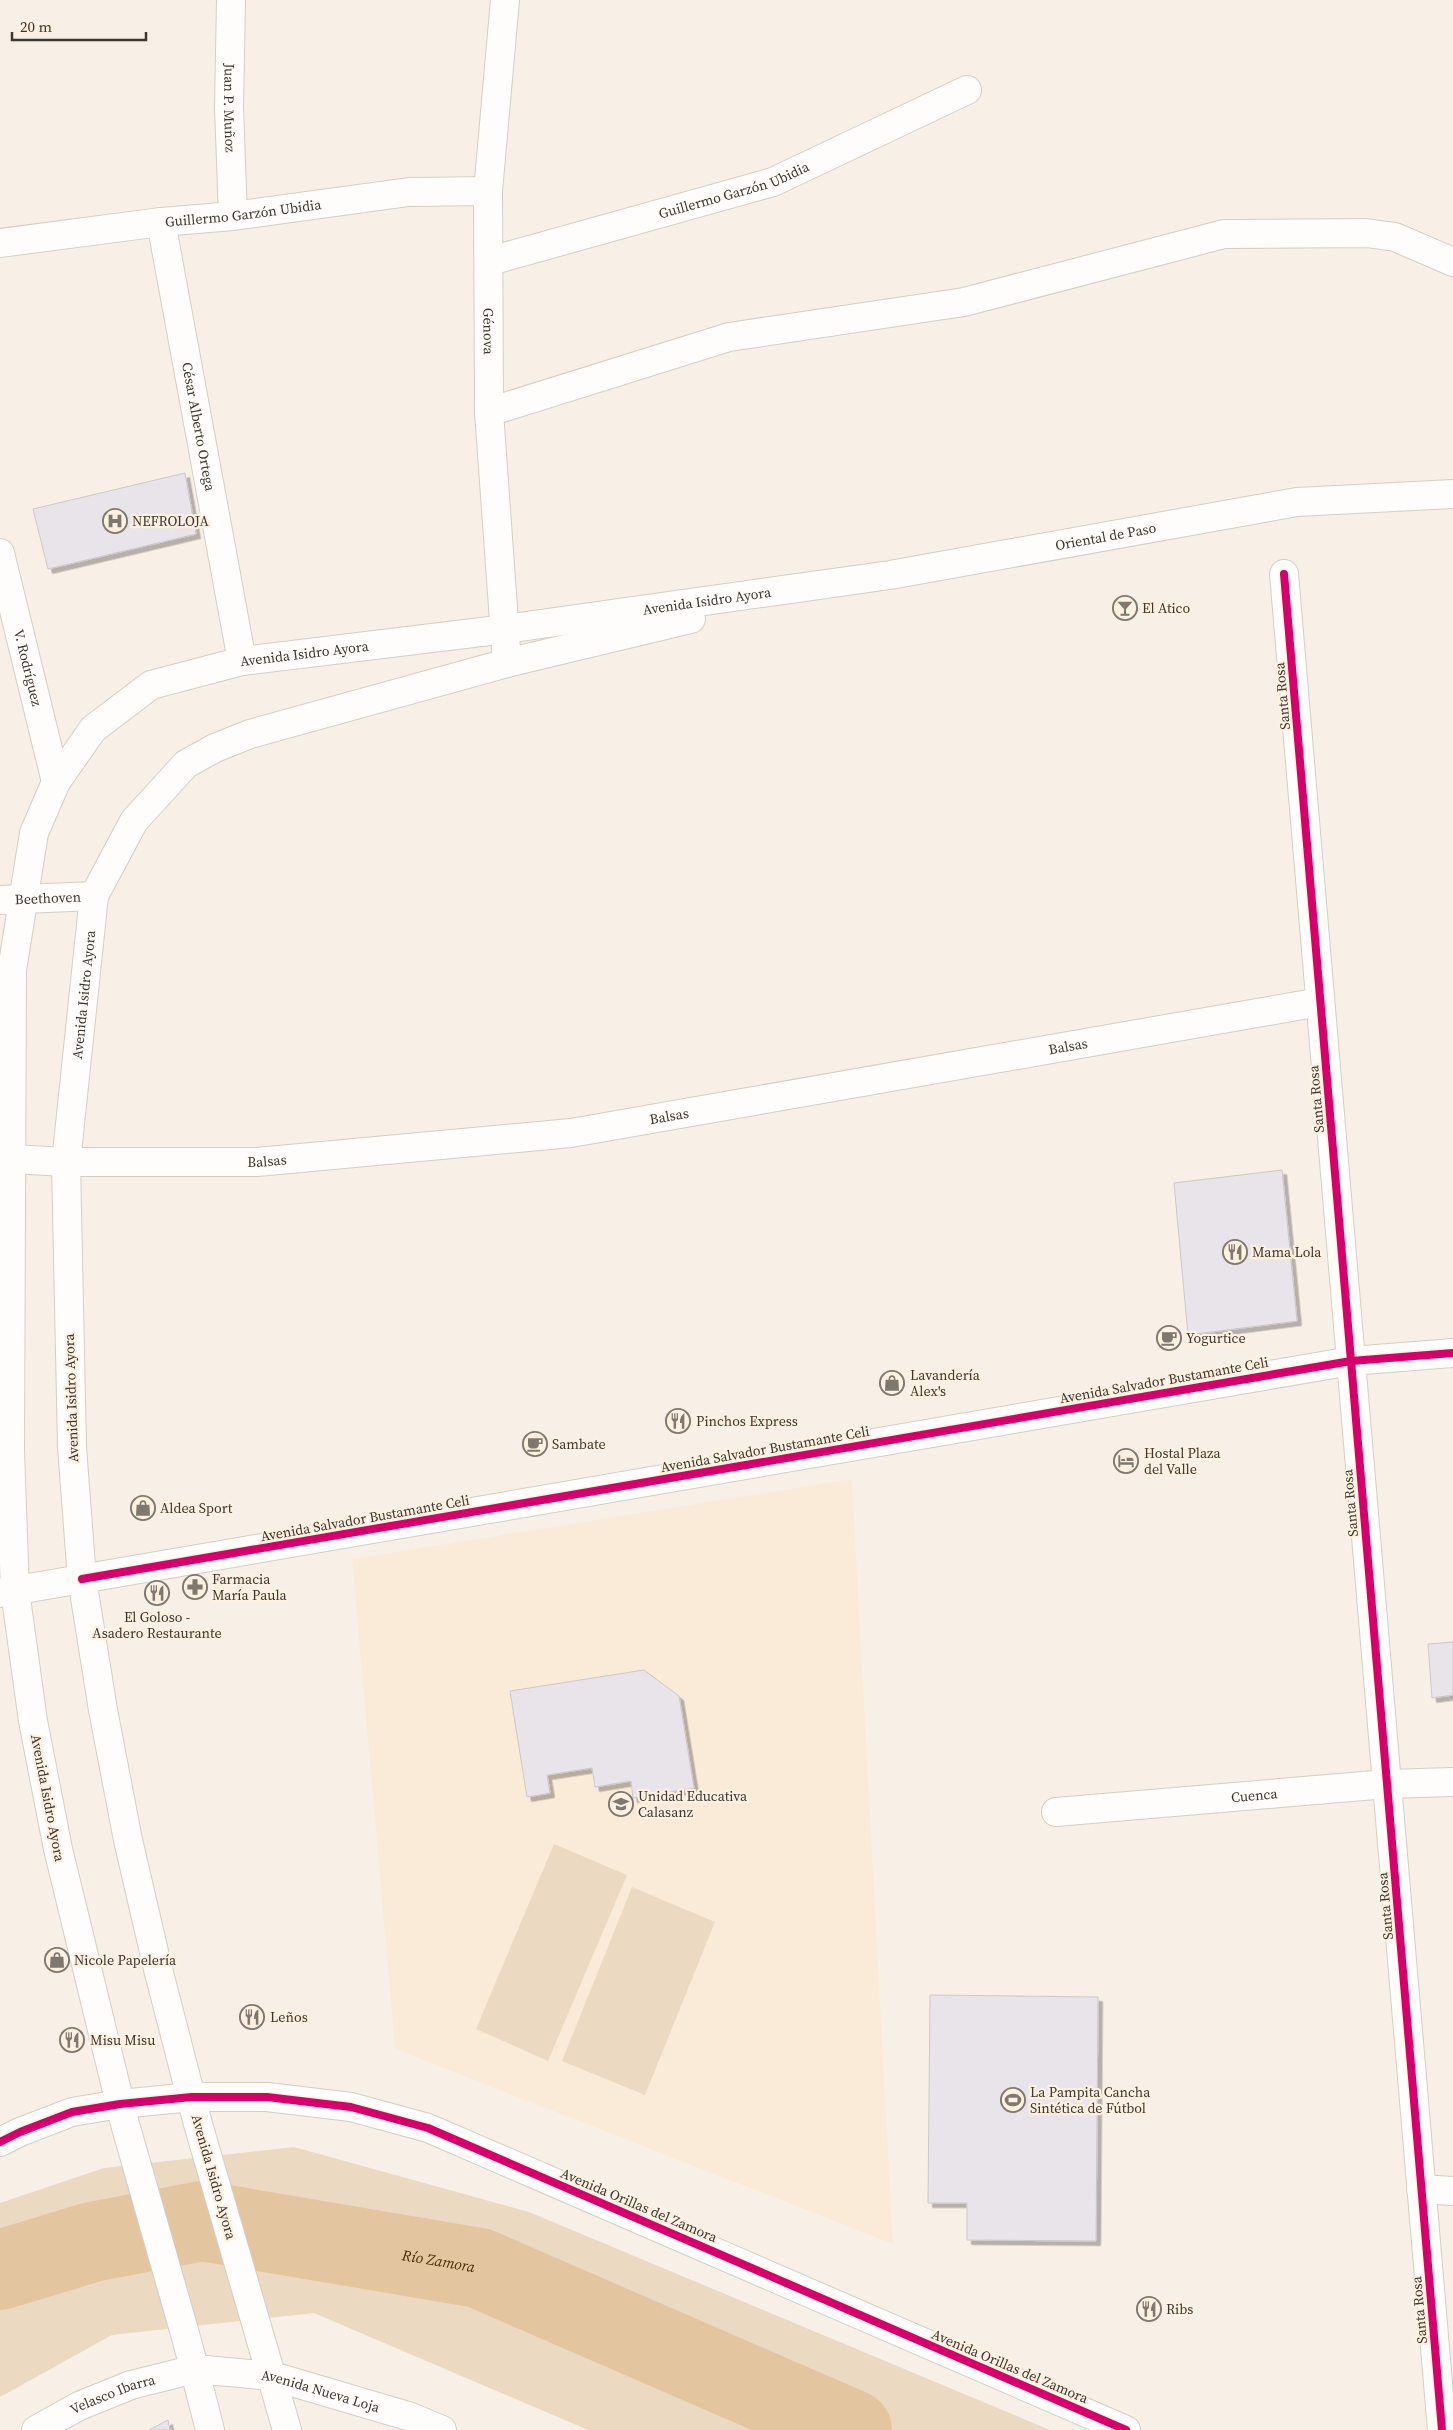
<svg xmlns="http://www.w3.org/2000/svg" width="1453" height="2430" viewBox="0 0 1453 2430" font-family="'Source Serif 4',serif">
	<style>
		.built { fill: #faebd8 }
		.green { fill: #ebd9c1 }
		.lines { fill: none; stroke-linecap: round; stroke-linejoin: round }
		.river { stroke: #e3c69f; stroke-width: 80 }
		.building { fill: #e9e4e9; stroke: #ccc8c9; filter: url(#shadow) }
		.minor-casing { stroke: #d4cec6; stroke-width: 30 }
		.major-casing { stroke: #d4cec6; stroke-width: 30 }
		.highway-casing { stroke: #d4cec6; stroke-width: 30 }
		.minor { stroke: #fefdfb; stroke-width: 28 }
		.major { stroke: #fefdfb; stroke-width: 28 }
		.highway { stroke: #fefdfb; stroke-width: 28 }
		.cycleway-casing { stroke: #fef1e1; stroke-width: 11 }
		.cycleway { stroke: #d6006c; stroke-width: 8 }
		.labels { text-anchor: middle; stroke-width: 4.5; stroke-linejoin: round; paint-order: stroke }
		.street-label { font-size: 14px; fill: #3d372f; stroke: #fef1e1 }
		.poi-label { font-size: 14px; fill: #3d372f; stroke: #fef1e1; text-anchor: start }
		.water-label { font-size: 15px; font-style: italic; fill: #472d01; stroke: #fef1e1 }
	</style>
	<defs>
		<filter id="shadow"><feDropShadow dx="4.5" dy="4.5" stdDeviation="0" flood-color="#0004"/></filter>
	</defs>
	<rect width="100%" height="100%" fill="#f8f0e7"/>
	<!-- built -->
	<path class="built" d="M 852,1479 L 893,2244 L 395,2049 L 352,1559 Z"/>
	<!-- green -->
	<g class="green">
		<path d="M 554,1844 L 627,1875 L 548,2061 L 476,2029 Z"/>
		<path d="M 632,1887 L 715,1922 L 645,2095 L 562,2061 Z"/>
		<path d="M 294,2147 L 529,2212 L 1050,2430 L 588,2430 L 314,2313 L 112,2335 L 0,2397 L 0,2203 L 104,2168 Z"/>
	</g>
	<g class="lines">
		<!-- river -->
		<path class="river" id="s1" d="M 0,2270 L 92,2242 L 202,2221 L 479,2268 L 852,2430"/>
	</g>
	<!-- building -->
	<g class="building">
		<path d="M 185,473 L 196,534 L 48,569 L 33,509 Z"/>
		<path d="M 1282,1170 L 1297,1321 L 1188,1335 L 1174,1183 Z"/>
		<path d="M 1453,1642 L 1453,1695 L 1432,1698 L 1428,1644 Z"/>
		<path d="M 644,1670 L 679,1696 L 694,1788 L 633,1798 L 631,1781 L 595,1787 L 592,1768 L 547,1775 L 550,1793 L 527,1797 L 510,1691 Z"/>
		<path d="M 930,1995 L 1098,1997 L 1096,2241 L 967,2240 L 967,2203 L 928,2203 Z"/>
		<path d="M 168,2420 L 170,2430 L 149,2430 Z"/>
	</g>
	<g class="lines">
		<defs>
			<g id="minor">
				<path id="s2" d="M 231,0 L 229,107 L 233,216"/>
				<path id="s3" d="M 505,0 L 488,191 L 489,412 L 507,663"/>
				<path id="s4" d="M 161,222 L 242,661"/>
				<path id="s5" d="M 0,243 L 161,222 L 233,216 L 409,192 L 488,191"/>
				<path id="s6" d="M 490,261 L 773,182 L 967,90"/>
				<path d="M 489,412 L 729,337 L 964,302 L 1224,234 L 1366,233 L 1395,237 L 1453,262"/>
				<path id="s7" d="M 0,553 L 56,782"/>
				<path d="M 1284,574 L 1442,2430"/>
				<path id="s8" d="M 0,900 L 94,896"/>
				<path id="s9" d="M 11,1159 L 66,1162 L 257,1162 L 571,1133 L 1320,1002"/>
				<path id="s10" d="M 1056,1812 L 1387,1784 L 1453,1782"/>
				<path d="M 1421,2189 L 1453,2191"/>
			</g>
			<g id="major">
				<path d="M 0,1593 L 1351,1361 L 1453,1353"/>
				<path d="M 0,2142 L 20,2132 L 72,2112 L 120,2104 L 192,2097 L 267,2097 L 351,2107 L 428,2128 L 1126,2430"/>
				<path id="s11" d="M 36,2430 L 79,2406 L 131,2385 L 195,2369 L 272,2376 L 411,2417 L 442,2430"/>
			</g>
			<g id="highway">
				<path id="s12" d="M 210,2430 L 187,2341 L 125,2124 L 58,1849 L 33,1721 L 15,1591 L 10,1451 L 12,970 L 34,833 L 56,782 L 93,729 L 151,685 L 242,661 L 506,629 L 890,575 L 1297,502 L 1453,494"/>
				<path id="s13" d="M 287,2430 L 198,2124 L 158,1969 L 128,1840 L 103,1710 L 82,1579 L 72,1447 L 66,1162 L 94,896 L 134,821 L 186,764 L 215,748 L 250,734 L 507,663 L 691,619"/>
			</g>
		</defs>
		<!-- minor casing -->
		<use href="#minor" class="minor-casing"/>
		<!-- major casing -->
		<use href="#major" class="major-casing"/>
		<!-- highway casing -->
		<use href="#highway" class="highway-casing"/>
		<!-- minor -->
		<use href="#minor" class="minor"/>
		<!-- major -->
		<use href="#major" class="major"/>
		<!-- highway -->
		<use href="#highway" class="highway"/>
		<defs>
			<g id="cycleway">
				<path d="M 1284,574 L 1442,2430"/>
				<path d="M 82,1579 L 1351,1361 L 1453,1353"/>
				<path d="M 0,2142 L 20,2132 L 72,2112 L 120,2104 L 192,2097 L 267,2097 L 351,2107 L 428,2128 L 1126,2430"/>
			</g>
		</defs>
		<!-- cycleway casing -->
		<use href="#cycleway" class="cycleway-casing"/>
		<!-- cycleway -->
		<use href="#cycleway" class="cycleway"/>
	</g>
	<!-- icons -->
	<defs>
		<symbol id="hospital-ring" viewBox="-11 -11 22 22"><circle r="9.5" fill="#fef1e1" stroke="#7e786f" stroke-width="1.5"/><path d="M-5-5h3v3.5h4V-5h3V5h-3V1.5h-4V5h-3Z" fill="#7e786f"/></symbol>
		<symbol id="bar-ring" viewBox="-11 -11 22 22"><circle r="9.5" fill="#fef1e1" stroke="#7e786f" stroke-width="1.5"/><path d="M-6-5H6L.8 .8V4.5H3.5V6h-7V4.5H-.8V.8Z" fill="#7e786f"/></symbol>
		<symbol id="restaurant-ring" viewBox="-11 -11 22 22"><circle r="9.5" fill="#fef1e1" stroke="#7e786f" stroke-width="1.5"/><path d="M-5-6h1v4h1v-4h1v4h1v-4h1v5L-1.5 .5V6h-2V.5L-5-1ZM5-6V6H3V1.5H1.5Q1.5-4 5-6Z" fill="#7e786f"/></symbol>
		<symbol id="cafe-ring" viewBox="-11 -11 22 22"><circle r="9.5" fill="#fef1e1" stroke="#7e786f" stroke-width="1.5"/><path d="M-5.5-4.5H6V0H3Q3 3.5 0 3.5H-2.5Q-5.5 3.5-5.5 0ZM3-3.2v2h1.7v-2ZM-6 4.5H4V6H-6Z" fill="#7e786f"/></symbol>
		<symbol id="shop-ring" viewBox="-11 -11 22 22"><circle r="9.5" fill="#fef1e1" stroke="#7e786f" stroke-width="1.5"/><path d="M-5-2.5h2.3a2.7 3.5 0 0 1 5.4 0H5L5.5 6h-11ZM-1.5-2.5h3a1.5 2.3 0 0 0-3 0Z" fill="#7e786f"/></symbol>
		<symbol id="hotel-ring" viewBox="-11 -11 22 22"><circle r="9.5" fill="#fef1e1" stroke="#7e786f" stroke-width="1.5"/><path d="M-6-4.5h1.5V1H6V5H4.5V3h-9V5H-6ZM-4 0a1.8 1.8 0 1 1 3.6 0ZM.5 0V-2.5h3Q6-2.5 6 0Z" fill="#7e786f"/></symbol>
		<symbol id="pharmacy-ring" viewBox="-11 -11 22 22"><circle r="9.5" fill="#fef1e1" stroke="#7e786f" stroke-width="1.5"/><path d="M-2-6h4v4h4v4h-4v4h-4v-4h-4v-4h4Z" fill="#7e786f"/></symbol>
		<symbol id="university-ring" viewBox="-11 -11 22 22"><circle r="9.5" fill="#fef1e1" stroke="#7e786f" stroke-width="1.5"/><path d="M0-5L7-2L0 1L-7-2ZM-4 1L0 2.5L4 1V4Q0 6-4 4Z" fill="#7e786f"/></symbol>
		<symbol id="stadium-ring" viewBox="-11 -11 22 22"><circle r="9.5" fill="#fef1e1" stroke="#7e786f" stroke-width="1.5"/><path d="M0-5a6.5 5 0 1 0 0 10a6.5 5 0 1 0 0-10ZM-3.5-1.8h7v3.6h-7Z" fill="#7e786f"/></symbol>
	</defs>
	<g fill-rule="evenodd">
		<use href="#hospital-ring" x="101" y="507" width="28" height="28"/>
		<use href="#bar-ring" x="1111" y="594" width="28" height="28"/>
		<use href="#restaurant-ring" x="1221" y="1238" width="28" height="28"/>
		<use href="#cafe-ring" x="1155" y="1324" width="28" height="28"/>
		<use href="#shop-ring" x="878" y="1369" width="28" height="28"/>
		<use href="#restaurant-ring" x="664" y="1407" width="28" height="28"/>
		<use href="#cafe-ring" x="521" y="1430" width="28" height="28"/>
		<use href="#hotel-ring" x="1112" y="1447" width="28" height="28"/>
		<use href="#shop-ring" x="129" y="1494" width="28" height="28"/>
		<use href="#pharmacy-ring" x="181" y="1573" width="28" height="28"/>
		<use href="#restaurant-ring" x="143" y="1579" width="28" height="28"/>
		<use href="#university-ring" x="607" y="1790" width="28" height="28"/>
		<use href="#shop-ring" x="43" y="1946" width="28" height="28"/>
		<use href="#restaurant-ring" x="238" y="2003" width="28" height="28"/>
		<use href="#restaurant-ring" x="58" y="2026" width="28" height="28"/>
		<use href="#stadium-ring" x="999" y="2086" width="28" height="28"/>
		<use href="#restaurant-ring" x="1135" y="2295" width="28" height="28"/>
	</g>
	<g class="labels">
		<!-- street labels -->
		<g class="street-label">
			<text dy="5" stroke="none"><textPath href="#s2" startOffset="108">Juan P. Muñoz</textPath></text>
			<text dy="5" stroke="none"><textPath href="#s6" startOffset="254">Guillermo Garzón Ubidia</textPath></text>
			<text dy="5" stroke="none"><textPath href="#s5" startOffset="245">Guillermo Garzón Ubidia</textPath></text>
			<text dy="5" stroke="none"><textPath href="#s3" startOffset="332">Génova</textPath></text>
			<text dy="5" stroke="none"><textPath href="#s4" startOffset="208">César Alberto Ortega</textPath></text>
			<text dy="5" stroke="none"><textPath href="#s12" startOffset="2782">Oriental de Paso</textPath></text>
			<text dy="5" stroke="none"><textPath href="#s12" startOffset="2378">Avenida Isidro Ayora</textPath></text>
			<text dy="5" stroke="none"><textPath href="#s12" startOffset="1972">Avenida Isidro Ayora</textPath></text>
			<text dy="5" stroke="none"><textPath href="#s7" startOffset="118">V. Rodríguez</textPath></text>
			<text transform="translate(1282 696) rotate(-95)" y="5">Santa Rosa</text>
			<text dy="5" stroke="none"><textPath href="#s8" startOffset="48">Beethoven</textPath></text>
			<text dy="5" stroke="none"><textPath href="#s13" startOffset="1462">Avenida Isidro Ayora</textPath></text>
			<text dy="5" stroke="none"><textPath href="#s9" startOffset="1066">Balsas</textPath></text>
			<text transform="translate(1316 1099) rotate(-95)" y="5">Santa Rosa</text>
			<text dy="5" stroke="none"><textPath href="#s9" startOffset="661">Balsas</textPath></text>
			<text dy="5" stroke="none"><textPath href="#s9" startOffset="256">Balsas</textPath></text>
			<text transform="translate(1164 1380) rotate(-10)" y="5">Avenida Salvador Bustamante Celi</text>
			<text transform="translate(71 1398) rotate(-92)" y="5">Avenida Isidro Ayora</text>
			<text transform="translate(765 1449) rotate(-10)" y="5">Avenida Salvador Bustamante Celi</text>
			<text transform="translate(1350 1503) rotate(-95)" y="5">Santa Rosa</text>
			<text transform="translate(365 1518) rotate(-10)" y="5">Avenida Salvador Bustamante Celi</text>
			<text dy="5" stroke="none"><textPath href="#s10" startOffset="199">Cuenca</textPath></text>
			<text transform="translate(48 1798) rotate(79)" y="5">Avenida Isidro Ayora</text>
			<text transform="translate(1385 1906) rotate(-95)" y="5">Santa Rosa</text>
			<text transform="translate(214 2177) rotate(74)" y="5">Avenida Isidro Ayora</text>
			<text transform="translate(639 2205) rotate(23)" y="5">Avenida Orillas del Zamora</text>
			<text transform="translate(1419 2310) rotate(-95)" y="5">Santa Rosa</text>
			<text transform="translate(1010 2366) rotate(23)" y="5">Avenida Orillas del Zamora</text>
			<text dy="5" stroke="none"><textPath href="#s11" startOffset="299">Avenida Nueva Loja</textPath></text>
			<text dy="5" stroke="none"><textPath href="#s11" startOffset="85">Velasco Ibarra</textPath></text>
		</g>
		<!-- poi labels -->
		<g class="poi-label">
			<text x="132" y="526">NEFROLOJA</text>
			<text x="1142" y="613">El Atico</text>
			<text x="1252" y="1257">Mama Lola</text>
			<text x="1186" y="1343">Yogurtice</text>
			<text x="910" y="1380">Lavandería<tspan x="910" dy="16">Alex's</tspan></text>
			<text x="696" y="1426">Pinchos Express</text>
			<text x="552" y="1449">Sambate</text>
			<text x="1144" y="1458">Hostal Plaza<tspan x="1144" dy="16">del Valle</tspan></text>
			<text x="160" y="1513">Aldea Sport</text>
			<text x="212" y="1584">Farmacia<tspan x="212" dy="16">María Paula</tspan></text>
			<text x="157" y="1622" text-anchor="middle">El Goloso -<tspan x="157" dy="16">Asadero Restaurante</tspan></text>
			<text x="638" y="1801">Unidad Educativa<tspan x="638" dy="16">Calasanz</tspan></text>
			<text x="74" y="1965">Nicole Papelería</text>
			<text x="270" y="2022">Leños</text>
			<text x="90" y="2045">Misu Misu</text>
			<text x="1030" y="2097">La Pampita Cancha<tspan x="1030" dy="16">Sintética de Fútbol</tspan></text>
			<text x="1166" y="2314">Ribs</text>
		</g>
		<!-- water labels -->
		<g class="water-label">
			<text dy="5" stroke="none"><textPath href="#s1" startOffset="448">Río Zamora</textPath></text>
		</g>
	</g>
	<!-- scale -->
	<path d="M12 32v8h134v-8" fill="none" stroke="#3d372f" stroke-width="2.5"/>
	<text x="20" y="32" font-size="15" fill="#3d372f" stroke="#fef1e1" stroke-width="4" paint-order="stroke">20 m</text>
</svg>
